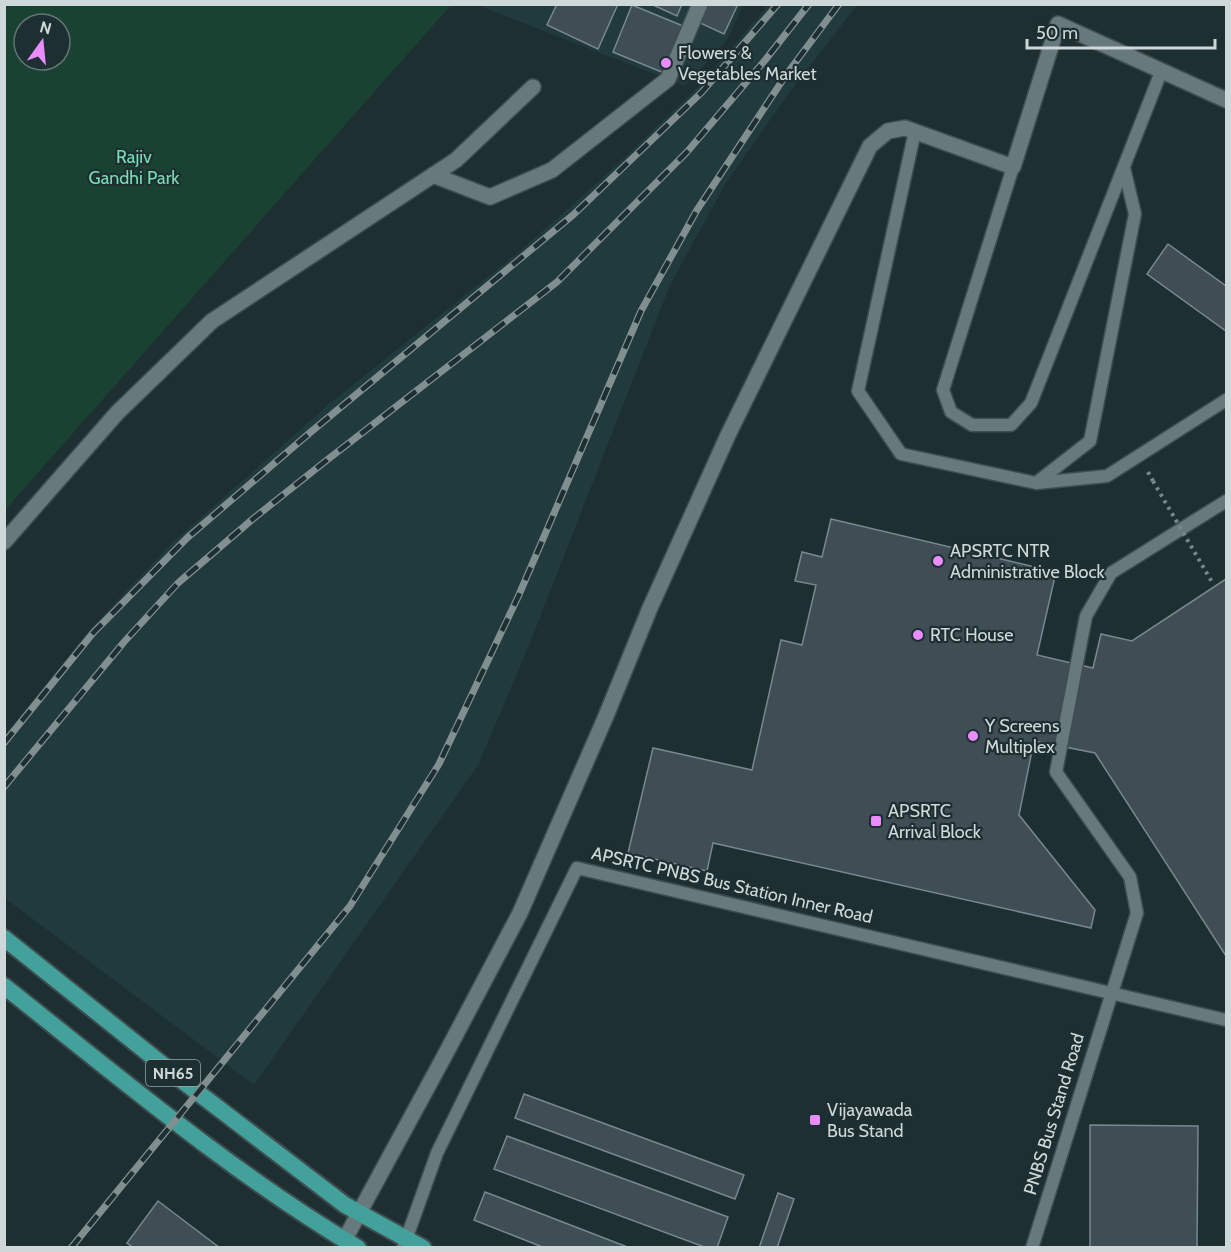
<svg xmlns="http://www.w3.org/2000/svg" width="1231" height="1252" viewBox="0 0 1231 1252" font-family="Cabin,sans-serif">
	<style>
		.built { fill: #213a3e }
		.green { fill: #1a4232; fill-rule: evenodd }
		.building { fill: #3f4d55; stroke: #788790; stroke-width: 1.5 }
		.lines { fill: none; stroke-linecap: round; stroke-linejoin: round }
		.service-casing { stroke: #3f4d4f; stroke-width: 15 }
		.minor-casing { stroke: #3f4d4f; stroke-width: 18 }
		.tertiary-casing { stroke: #3f4d4f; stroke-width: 18 }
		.trunk-casing { stroke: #3f4d4f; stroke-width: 20 }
		.path { stroke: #798789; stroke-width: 4; stroke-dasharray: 3 4.5; stroke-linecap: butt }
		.service { stroke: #67797c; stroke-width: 12 }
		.minor { stroke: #67797c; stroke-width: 15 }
		.tertiary { stroke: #67797c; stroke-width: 15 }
		.trunk { stroke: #42a19a; stroke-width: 16 }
		.rail-casing { stroke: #818f90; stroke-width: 7 }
		.rail { stroke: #1e2f32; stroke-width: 4.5; stroke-dasharray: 14; stroke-linecap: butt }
		.path-bridge { stroke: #798789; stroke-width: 4; stroke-dasharray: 3 4.5; stroke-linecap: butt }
		.poi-dot { fill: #e98dfe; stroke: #1e2f32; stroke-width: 2 }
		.labels { text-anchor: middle; stroke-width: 4.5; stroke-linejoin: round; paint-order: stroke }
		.shield { fill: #1e2f32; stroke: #99a5a7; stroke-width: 1.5 }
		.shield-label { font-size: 16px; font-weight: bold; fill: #ced8d9 }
		.poi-label { font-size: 18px; fill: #ced8d9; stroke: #1e2f32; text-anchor: start }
		.park-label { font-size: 18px; fill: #78dcb2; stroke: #1e2f32 }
		.street-label { font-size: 18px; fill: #ced8d9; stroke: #1e2f32 }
	</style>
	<rect width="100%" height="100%" fill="#1e2f32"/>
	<!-- built -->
	<g class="built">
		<path d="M 477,5 L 743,5 L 727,40 L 685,86 Z"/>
		<path d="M 768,5 L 857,5 L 786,97 L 726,183 L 670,285 L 530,643 L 478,765 L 254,1085 L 5,898 L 5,735 L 91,628 L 172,543 L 329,404 L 520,251 L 607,174 L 697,88 Z"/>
	</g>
	<!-- green -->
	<path class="green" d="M 5,4 L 451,5 L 5,510 L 4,5 ZM 24,24 L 60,24 L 60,60 L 24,60 Z"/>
	<!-- building -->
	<g class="building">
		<path d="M 557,4 L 618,4 L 598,49 L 547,25 Z"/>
		<path d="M 651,4 L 682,4 L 677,16 Z"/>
		<path d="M 706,4 L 738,4 L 724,34 L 698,22 Z"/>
		<path d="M 632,5 L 683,26 L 664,73 L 613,52 Z"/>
		<path d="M 1168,244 L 1226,286 L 1226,331 L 1147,274 Z"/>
		<path d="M 831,519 L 1056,572 L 1037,655 L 1093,668 L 1101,634 L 1132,641 L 1226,579 L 1226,956 L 1095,753 L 1034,741 L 1019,815 L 1095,910 L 1091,928 L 713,843 L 707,871 L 628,853 L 653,748 L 752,770 L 781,640 L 802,645 L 816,585 L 795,581 L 802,552 L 822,557 Z"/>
		<path d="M 524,1094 L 744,1175 L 735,1199 L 515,1118 Z"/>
		<path d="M 1090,1125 L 1198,1126 L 1197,1248 L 1090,1248 Z"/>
		<path d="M 507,1136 L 728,1217 L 717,1248 L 707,1248 L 494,1169 Z"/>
		<path d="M 485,1192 L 630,1248 L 545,1248 L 474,1220 Z"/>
		<path d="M 778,1193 L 794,1199 L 777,1248 L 759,1248 Z"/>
		<path d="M 158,1201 L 220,1248 L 134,1248 L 127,1243 Z"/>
	</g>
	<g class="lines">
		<defs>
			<g id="service">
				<path d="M 915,131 L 858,391 L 901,454 L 1036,483 L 1090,441 L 1135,214 L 1124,168"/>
				<path d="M 1013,167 L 943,390 L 951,412 L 972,425 L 1011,425 L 1031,403 L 1161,72"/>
				<path d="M 1037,483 L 1107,476 L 1226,400"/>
				<path d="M 403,1248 L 437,1153 L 577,868 L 1226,1020"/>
				<path d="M 1032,1248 L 1137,913 L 1130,877 L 1056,772 L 1086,616 L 1111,573 L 1226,501"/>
			</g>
			<g id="minor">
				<path d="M 433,175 L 490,197 L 552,170 L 668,79 L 700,4"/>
				<path d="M 4,542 L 117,413 L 212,321 L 456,160 L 533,87"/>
			</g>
			<path id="tertiary" d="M 345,1239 L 445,1055 L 520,913 L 606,716 L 650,608 L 728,435 L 870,146 L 888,131 L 905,128 L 1013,167 L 1058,24 L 1226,100"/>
			<g id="trunk">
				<path d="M 4,938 L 188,1085 L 345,1205 L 423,1248"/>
				<path d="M 4,986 C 119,1077 232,1173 358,1248"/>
			</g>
		</defs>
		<!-- service casing -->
		<use href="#service" class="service-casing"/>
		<!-- minor casing -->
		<use href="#minor" class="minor-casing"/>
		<!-- tertiary casing -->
		<use href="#tertiary" class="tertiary-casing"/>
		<!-- trunk casing -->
		<use href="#trunk" class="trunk-casing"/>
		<!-- path -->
		<path class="path" d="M 1148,472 L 1153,481"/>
		<!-- service -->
		<use href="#service" class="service"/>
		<!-- minor -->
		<use href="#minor" class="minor"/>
		<!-- tertiary -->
		<use href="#tertiary" class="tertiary"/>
		<!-- trunk -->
		<use href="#trunk" class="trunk"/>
		<defs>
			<g id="rail">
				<path d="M 4,743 L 93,633 L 187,538 L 312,431 L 573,215 L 702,92 L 778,4"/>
				<path d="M 4,787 L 124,642 L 178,583 L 254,518 L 327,460 L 557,282 L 687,152 L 766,59 L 809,4"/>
				<path d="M 71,1248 L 350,906 L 439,764 L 518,597 L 641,311 L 697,210 L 786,75 L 839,4"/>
			</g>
		</defs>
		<!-- rail casing -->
		<use href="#rail" class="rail-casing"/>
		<!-- rail -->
		<use href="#rail" class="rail"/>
		<!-- path-bridge -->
		<path class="path-bridge" d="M 1153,481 L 1212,582"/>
	</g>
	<!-- markers -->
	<g class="poi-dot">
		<circle cx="666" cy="63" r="6"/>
		<circle cx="938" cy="561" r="6"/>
		<circle cx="918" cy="635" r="6"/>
		<circle cx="973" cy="736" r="6"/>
		<rect x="870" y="815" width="12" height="12" rx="3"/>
		<rect x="809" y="1114" width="12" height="12" rx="3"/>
	</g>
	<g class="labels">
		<!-- shield labels -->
		<rect class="shield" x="146" y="1060" width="54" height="26" rx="4.5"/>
		<g class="shield-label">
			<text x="173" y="1079">NH65</text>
		</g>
		<!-- poi labels -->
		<g class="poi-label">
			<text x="678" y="59">Flowers &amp;<tspan x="678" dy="21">Vegetables Market</tspan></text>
			<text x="950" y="557">APSRTC NTR<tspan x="950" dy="21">Administrative Block</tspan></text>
			<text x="930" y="641">RTC House</text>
			<text x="985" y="732">Y Screens<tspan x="985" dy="21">Multiplex</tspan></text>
			<text x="888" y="817">APSRTC<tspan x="888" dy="21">Arrival Block</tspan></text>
			<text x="827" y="1116">Vijayawada<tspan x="827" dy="21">Bus Stand</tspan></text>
		</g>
		<!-- park labels -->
		<g class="park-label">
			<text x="134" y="163">Rajiv<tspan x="134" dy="21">Gandhi Park</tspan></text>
		</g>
		<!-- street labels -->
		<g class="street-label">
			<text transform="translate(732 885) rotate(13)" y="6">APSRTC PNBS Bus Station Inner Road</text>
			<text transform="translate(1054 1114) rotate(-73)" y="6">PNBS Bus Stand Road</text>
		</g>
	</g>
	<!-- border -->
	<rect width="1231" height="1252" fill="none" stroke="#ced8d9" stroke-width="12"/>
	<!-- north arrow -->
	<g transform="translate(42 42) rotate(15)"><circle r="28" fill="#1e2f32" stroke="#647375" stroke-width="1.5"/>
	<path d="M0-4.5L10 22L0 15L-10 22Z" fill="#e98dfe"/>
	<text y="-9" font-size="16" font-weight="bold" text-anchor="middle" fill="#ced8d9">N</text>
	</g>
	<!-- scale -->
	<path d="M1027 39v9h188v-9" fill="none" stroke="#ced8d9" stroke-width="3"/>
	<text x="1036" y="39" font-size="18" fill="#ced8d9" stroke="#1e2f32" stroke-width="4.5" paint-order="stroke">50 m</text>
</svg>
